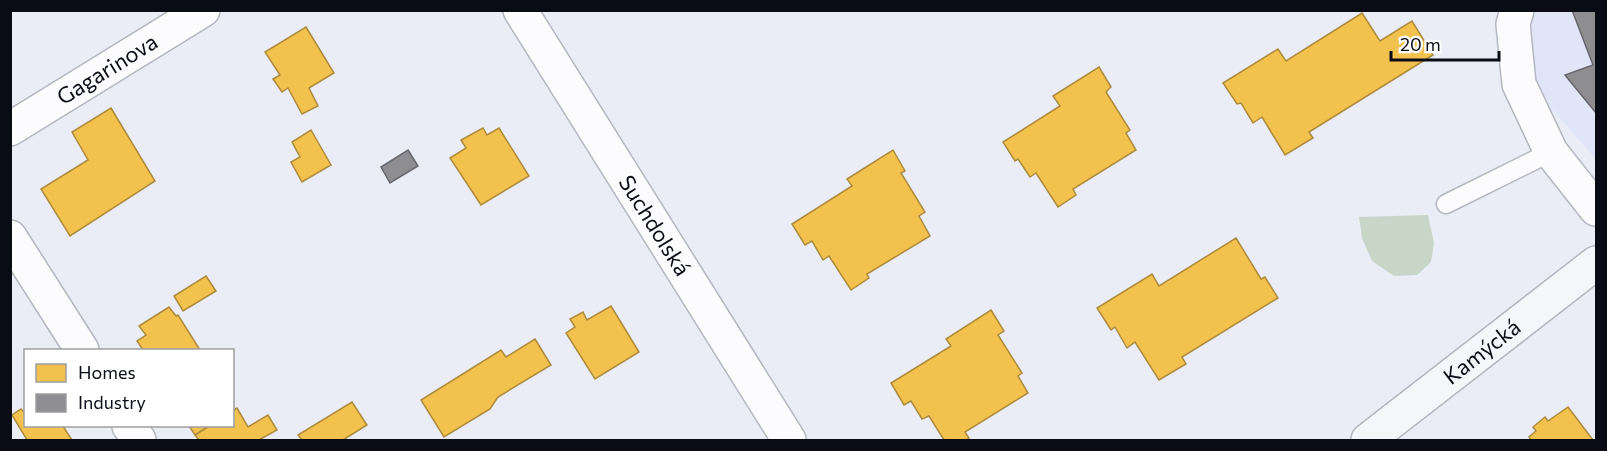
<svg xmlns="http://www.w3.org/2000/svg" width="1607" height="451" viewBox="0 0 1607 451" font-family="Commissioner,sans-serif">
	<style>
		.built { fill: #e0e5f8 }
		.green { fill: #c8d6c8 }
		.homes { fill: #f2c14e; stroke: #ac8b3d; stroke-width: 1.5 }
		.industry { fill: #8d8d92; stroke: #66666c; stroke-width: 1.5 }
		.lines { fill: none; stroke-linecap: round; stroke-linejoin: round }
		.service-casing { stroke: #b4b7c0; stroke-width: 21 }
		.minor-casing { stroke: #b4b7c0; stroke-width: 36 }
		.tertiary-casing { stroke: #b4b7c0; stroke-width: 36 }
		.secondary-casing { stroke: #b4b7c0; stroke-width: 36 }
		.service { stroke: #fcfcfe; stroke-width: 18 }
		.minor { stroke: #fcfcfe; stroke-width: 33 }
		.tertiary { stroke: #fcfcfe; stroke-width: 33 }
		.secondary { stroke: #f4f6f9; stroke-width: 33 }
		.labels { text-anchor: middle; stroke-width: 6; stroke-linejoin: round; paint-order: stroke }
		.street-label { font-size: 22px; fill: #0a0c15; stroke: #fff }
	</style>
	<rect width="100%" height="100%" fill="#eaedf6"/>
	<!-- built -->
	<path class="built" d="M 1525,11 L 1596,11 L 1596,159 L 1531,86 Z"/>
	<!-- green -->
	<path class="green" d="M 1428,215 L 1434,243 L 1431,262 L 1417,275 L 1394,276 L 1372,261 L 1362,238 L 1359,217 Z"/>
	<!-- homes -->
	<g class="homes">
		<path d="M 1362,13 L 1380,41 L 1412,21 L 1433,55 L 1309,132 L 1313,138 L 1285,155 L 1262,117 L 1253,123 L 1241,103 L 1237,104 L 1223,83 L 1278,49 L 1286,61 Z"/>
		<path d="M 306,27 L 334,73 L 309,88 L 318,106 L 302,114 L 288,88 L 282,92 L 273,79 L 280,75 L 265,52 Z"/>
		<path d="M 1099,67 L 1111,87 L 1106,92 L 1130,130 L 1126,133 L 1136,150 L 1073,189 L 1076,195 L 1058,207 L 1036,173 L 1030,177 L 1018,159 L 1015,161 L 1003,142 L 1060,106 L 1053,96 Z"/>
		<path d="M 111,108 L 155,181 L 70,236 L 41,189 L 88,160 L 72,132 Z"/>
		<path d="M 483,128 L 487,135 L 499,128 L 529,176 L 481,205 L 450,158 L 466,148 L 461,140 Z"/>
		<path d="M 311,130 L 331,165 L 302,182 L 291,162 L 300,157 L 292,142 Z"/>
		<path d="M 893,150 L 905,171 L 901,173 L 925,212 L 919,216 L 930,236 L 867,274 L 869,278 L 851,290 L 829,256 L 823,260 L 812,241 L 805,245 L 792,224 L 852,186 L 847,179 Z"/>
		<path d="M 1236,238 L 1261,279 L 1265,277 L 1278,298 L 1182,357 L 1186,364 L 1159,380 L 1135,342 L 1127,348 L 1115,327 L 1111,330 L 1097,308 L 1152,274 L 1159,286 Z"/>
		<path d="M 206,276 L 216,291 L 183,311 L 174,296 Z"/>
		<path d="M 611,306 L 639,352 L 595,379 L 566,333 L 575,327 L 570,319 L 583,312 L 587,320 Z"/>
		<path d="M 169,307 L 176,316 L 178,315 L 200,350 L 143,350 L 137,341 L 146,335 L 139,326 Z"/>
		<path d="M 991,310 L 1004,331 L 998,335 L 1022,373 L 1018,376 L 1028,393 L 965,432 L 969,438 L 966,440 L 944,440 L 929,416 L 922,419 L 911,401 L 904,405 L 891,383 L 951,346 L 946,339 Z"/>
		<path d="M 535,339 L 551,365 L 498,397 L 490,409 L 444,437 L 421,400 L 501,350 L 506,357 Z"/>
		<path d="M 352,402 L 367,425 L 343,440 L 302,440 L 298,435 Z"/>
		<path d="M 1568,407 L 1593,440 L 1531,440 L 1529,437 L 1536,431 L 1533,427 L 1545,417 L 1548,421 Z"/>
		<path d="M 237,408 L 248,427 L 268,415 L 277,430 L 259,440 L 199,440 L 195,435 L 209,426 L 232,426 L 232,411 Z"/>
		<path d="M 21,409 L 26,414 L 26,426 L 63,426 L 72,440 L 27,440 L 12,415 Z"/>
		<path d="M 189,426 L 209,426 L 195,435 Z"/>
	</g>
	<!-- industry -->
	<g class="industry">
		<path d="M 1572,10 L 1596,10 L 1596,113 L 1565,75 L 1593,65 Z"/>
		<path d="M 408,150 L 418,166 L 390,183 L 381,167 Z"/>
	</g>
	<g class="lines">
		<defs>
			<path id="service" d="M 1446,204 L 1551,152"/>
			<g id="minor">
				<path d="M 1517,10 L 1513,24 L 1519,84 L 1551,152 L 1596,209"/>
				<path id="s1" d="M 10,129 L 203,10"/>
				<path d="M 10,237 L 82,350"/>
				<path d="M 129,426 L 139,440"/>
			</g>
			<g id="tertiary">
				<path id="s2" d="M 520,10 L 789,440"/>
			</g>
			<g id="secondary">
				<path id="s3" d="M 1368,440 L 1596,263"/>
			</g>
		</defs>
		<!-- service casing -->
		<use href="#service" class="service-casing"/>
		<!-- minor casing -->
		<use href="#minor" class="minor-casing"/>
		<!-- tertiary casing -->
		<use href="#tertiary" class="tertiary-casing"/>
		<!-- secondary casing -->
		<use href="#secondary" class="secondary-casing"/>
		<!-- service -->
		<use href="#service" class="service"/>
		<!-- minor -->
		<use href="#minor" class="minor"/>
		<!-- tertiary -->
		<use href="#tertiary" class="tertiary"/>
		<!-- secondary -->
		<use href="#secondary" class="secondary"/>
	</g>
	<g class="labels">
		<!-- street labels -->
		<g class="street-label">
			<text dy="8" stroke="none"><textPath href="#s1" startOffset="114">Gagarinova</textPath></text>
			<text dy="8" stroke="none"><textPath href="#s2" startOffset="254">Suchdolská</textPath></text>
			<text dy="8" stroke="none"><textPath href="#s3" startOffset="144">Kamýcká</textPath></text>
		</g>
	</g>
	<!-- border -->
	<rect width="1607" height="451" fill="none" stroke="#0a0c15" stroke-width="24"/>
	<!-- legend -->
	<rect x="24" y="349" width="210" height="78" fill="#ffffff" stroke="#9d9ea1" stroke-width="1.5"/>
	<rect x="36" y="364" width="30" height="18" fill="#f2c14e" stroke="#9d9ea1" stroke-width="1.5"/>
	<text x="78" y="379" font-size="18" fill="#0a0c15">Homes</text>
	<rect x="36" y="394" width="30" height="18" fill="#8d8d92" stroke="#9d9ea1" stroke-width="1.5"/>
	<text x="78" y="409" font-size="18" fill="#0a0c15">Industry</text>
	<!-- scale -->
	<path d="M1391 51v9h108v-9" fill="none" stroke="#0a0c15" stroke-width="3"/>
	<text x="1400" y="51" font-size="18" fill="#0a0c15" stroke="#ffffff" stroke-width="4.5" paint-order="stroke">20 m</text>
</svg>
